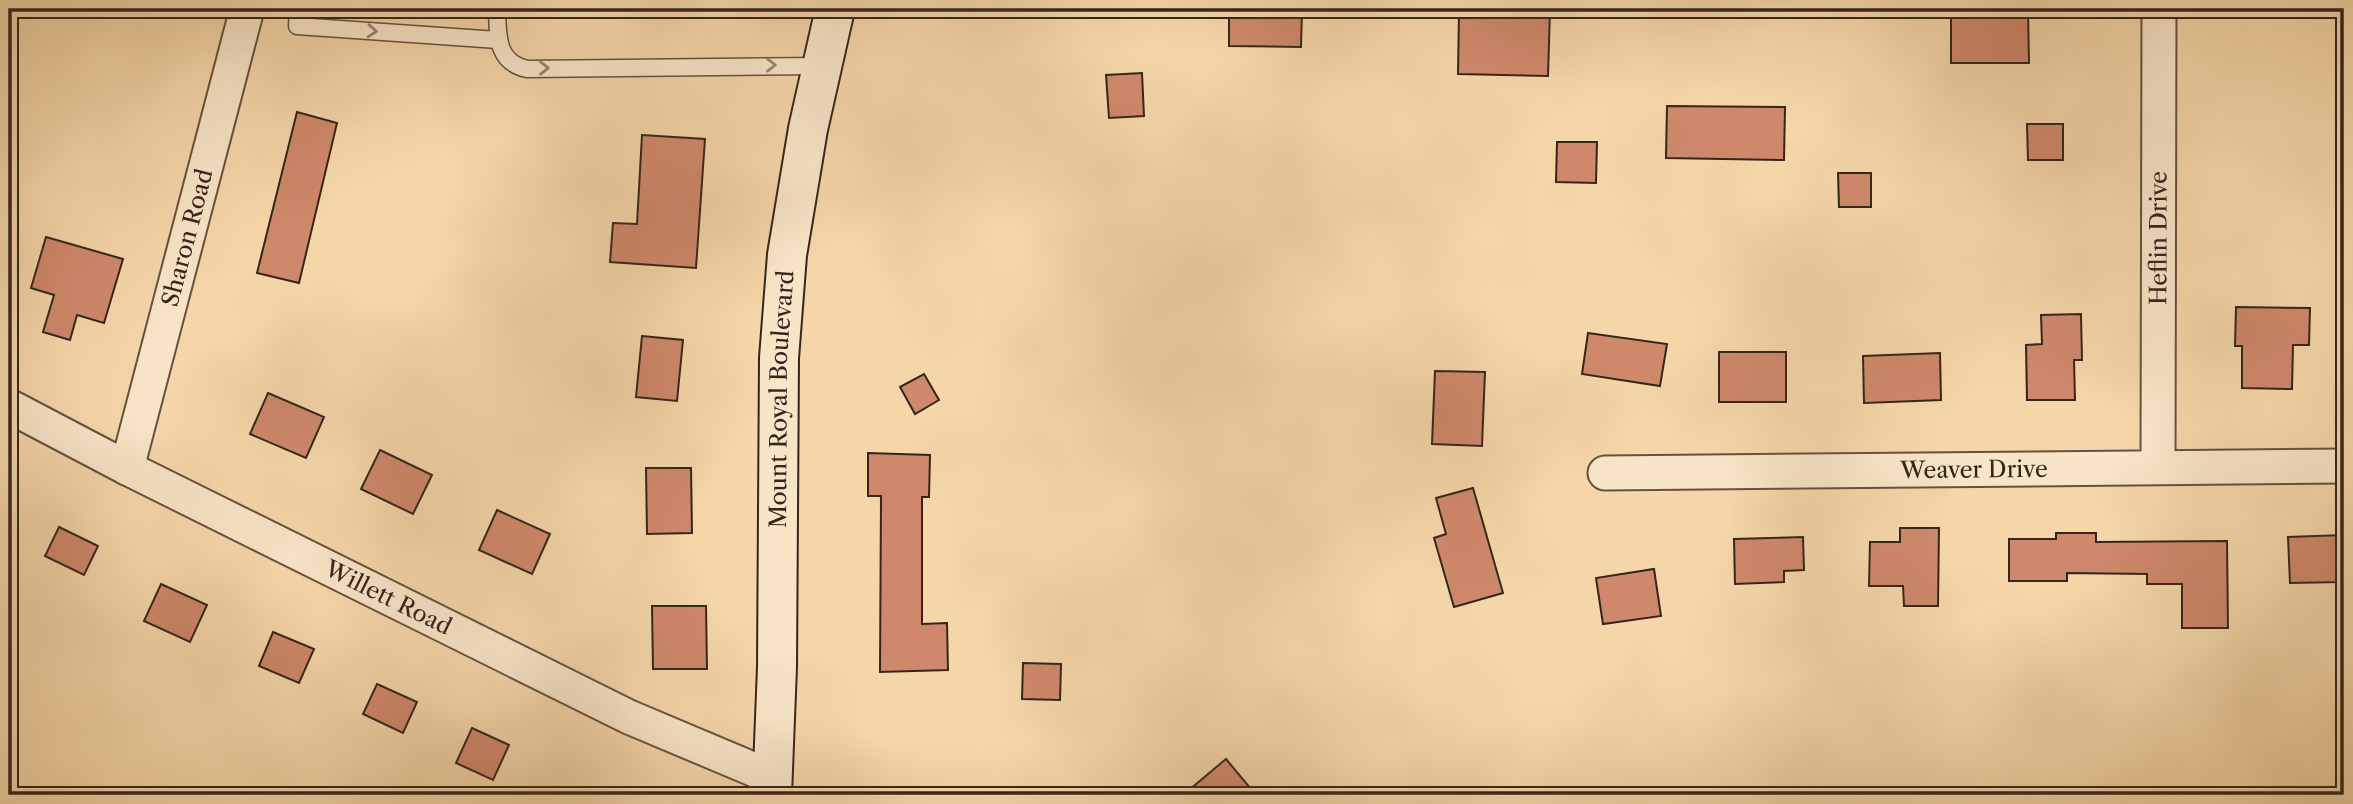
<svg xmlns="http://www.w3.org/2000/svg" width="2353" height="804" viewBox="0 0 2353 804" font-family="'Libre Caslon Text',serif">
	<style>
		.building { fill: #cf886c; stroke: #34261d; stroke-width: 2 }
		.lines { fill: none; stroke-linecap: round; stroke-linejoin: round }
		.lane-casing { stroke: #645240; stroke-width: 19 }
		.street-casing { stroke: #645240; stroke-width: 37 }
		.secondary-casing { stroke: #34261d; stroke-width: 42 }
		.lane { stroke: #f8e4c7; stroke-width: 16 }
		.street { stroke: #f8e4c7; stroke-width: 33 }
		.secondary { stroke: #f8e4c7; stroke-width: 38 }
		.oneway { stroke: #968572 }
		.labels { text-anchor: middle; stroke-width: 7; stroke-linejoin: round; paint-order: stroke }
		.street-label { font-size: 23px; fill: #34261d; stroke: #f8e4c7 }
	</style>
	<rect width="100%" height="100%" fill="#f5d6a9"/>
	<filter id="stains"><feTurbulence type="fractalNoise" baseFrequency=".00286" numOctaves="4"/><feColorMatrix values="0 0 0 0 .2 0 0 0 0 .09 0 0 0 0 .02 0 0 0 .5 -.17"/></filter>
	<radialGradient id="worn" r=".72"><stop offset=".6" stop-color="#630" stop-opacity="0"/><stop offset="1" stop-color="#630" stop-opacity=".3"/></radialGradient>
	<!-- building -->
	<g class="building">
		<path d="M 1229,9 L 1302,9 L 1301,47 L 1229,46 Z"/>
		<path d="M 1489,9 L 1550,9 L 1548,76 L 1458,74 L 1459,13 L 1489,14 Z"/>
		<path d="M 1951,9 L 2028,9 L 2029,63 L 1951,63 Z"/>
		<path d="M 1142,73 L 1144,116 L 1109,118 L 1106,75 Z"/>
		<path d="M 1667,106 L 1785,107 L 1784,160 L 1666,158 Z"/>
		<path d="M 297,112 L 337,123 L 299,283 L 257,273 Z"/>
		<path d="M 2027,124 L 2063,124 L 2063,160 L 2028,160 Z"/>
		<path d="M 642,135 L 705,139 L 696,268 L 610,262 L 613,223 L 637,224 Z"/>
		<path d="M 1557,142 L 1597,142 L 1596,183 L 1556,182 Z"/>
		<path d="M 1838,173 L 1871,173 L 1871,207 L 1839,207 Z"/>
		<path d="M 46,237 L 123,259 L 104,323 L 77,315 L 70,340 L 43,332 L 54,295 L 31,288 Z"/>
		<path d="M 2236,307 L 2310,308 L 2309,345 L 2293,345 L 2292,389 L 2242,388 L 2242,346 L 2235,346 Z"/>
		<path d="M 2081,314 L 2082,360 L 2074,360 L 2075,400 L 2027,400 L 2026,345 L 2042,344 L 2041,315 Z"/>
		<path d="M 1588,333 L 1667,344 L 1660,386 L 1582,374 Z"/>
		<path d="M 642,336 L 683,340 L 677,401 L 636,397 Z"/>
		<rect x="1719" y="352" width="67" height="50"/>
		<path d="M 1940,353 L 1941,400 L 1864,403 L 1863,356 Z"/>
		<path d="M 1435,371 L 1485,372 L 1482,446 L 1432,444 Z"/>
		<path d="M 924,374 L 939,400 L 915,414 L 900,387 Z"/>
		<path d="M 268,393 L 324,417 L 306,458 L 250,434 Z"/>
		<path d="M 380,450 L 432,475 L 413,514 L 361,489 Z"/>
		<path d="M 868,453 L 930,455 L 929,497 L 922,497 L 922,624 L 947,623 L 948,670 L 880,672 L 881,496 L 868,496 Z"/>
		<path d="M 646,468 L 691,468 L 692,533 L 647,534 Z"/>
		<path d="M 1473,488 L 1503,593 L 1454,607 L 1434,538 L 1446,534 L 1436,498 Z"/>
		<path d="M 497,510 L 550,534 L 532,574 L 479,550 Z"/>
		<path d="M 59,527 L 98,546 L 84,575 L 45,556 Z"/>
		<path d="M 1900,528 L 1939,528 L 1938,606 L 1904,606 L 1903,586 L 1869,586 L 1870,542 L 1900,542 Z"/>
		<path d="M 2056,533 L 2096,533 L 2096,542 L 2227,541 L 2228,628 L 2182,628 L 2182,584 L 2147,584 L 2147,574 L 2067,573 L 2067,581 L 2009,581 L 2009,539 L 2056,539 Z"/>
		<path d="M 2344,535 L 2344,571 L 2340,571 L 2341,582 L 2290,583 L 2288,537 Z"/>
		<path d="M 1803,537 L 1804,570 L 1784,571 L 1784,582 L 1735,584 L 1734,539 Z"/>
		<path d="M 1654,569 L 1661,616 L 1603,624 L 1596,578 Z"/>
		<path d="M 161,584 L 207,605 L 190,642 L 144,621 Z"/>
		<path d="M 652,606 L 706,606 L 707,669 L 653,669 Z"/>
		<path d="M 273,632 L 314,649 L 299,683 L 259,666 Z"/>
		<path d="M 1023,663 L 1061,664 L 1060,700 L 1022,699 Z"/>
		<path d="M 377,684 L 417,702 L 403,733 L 363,714 Z"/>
		<path d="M 472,728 L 509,745 L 493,780 L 456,763 Z"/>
		<path d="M 1226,759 L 1256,795 L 1183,795 Z"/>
	</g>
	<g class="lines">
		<defs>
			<g id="lane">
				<path d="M 298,9 L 297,26 L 498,40"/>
				<path d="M 497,9 C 498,36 496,62 527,69 L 821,66"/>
			</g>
			<g id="street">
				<path id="s1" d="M 9,406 L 127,468 L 629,717 L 774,778"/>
				<path id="s2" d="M 2158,467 L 2159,9"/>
				<path id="s3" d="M 127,468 L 247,9"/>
				<path id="s4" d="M 1605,473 L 2344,466"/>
			</g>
			<g id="secondary">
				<path id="s5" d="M 772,795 L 777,667 L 779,358 L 787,255 L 808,129 L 835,9"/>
			</g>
		</defs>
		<!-- lane casing -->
		<use href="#lane" class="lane-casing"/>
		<!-- street casing -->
		<use href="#street" class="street-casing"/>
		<!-- secondary casing -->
		<use href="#secondary" class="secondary-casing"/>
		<!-- lane -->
		<use href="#lane" class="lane"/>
		<!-- street -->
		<use href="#street" class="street"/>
		<!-- secondary -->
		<use href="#secondary" class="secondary"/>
	</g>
	<!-- one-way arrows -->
	<defs><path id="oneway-chevron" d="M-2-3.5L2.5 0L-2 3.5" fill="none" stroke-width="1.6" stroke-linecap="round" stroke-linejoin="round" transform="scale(1.75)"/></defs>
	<g class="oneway">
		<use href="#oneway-chevron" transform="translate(372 31) rotate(4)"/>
		<use href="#oneway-chevron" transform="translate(771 65)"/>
		<use href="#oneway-chevron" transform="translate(544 68) rotate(-1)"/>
	</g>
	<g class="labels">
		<!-- street labels -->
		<g class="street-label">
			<text dy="8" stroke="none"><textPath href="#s2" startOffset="229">Heflin Drive</textPath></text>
			<text dy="8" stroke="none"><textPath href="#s3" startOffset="238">Sharon Road</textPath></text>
			<text dy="8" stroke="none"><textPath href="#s5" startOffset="396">Mount Royal Boulevard</textPath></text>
			<text dy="8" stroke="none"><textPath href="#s4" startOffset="369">Weaver Drive</textPath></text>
			<text dy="8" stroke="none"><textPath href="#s1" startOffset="425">Willett Road</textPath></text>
		</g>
	</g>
	<!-- margin -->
	<rect width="2353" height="804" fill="none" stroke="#f5d6a9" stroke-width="35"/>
	<rect x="10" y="10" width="2332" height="783" fill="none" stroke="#34261d" stroke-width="3.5"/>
	<rect x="18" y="18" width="2318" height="769" fill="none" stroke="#34261d" stroke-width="2"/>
	<rect width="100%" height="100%" filter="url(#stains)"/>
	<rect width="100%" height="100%" fill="url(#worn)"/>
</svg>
